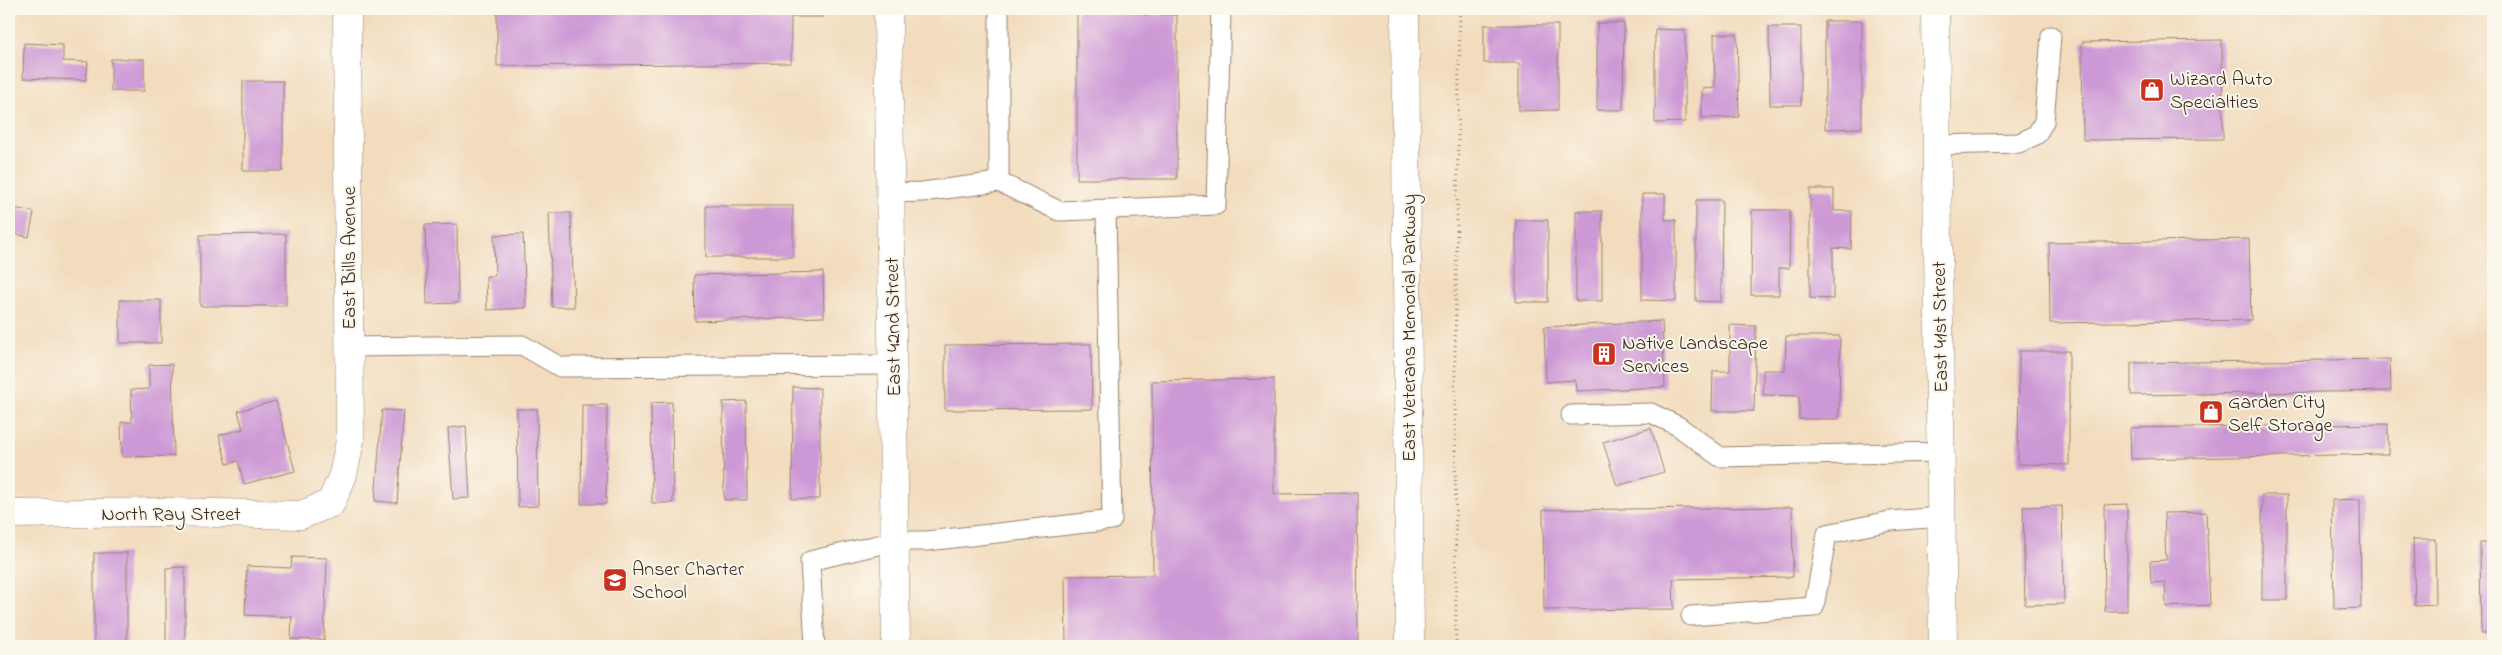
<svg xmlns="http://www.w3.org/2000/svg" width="2502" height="655" viewBox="0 0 2502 655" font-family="'Indie Flower',sans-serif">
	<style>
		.building { fill: #cd98d6 }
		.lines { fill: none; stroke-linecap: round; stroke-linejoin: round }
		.service-casing { stroke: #96836e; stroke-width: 21 }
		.minor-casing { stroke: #96836e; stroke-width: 29 }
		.primary-casing { stroke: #96836e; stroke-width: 29 }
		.path { stroke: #96836e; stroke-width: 3; stroke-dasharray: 1 4; stroke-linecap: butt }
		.service { stroke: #fff; stroke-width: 19 }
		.minor { stroke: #fff; stroke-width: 28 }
		.primary { stroke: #fff; stroke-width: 28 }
		.labels { text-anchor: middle; stroke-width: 4; stroke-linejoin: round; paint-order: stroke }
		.poi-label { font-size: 20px; fill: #3b2a1e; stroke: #fbf7ec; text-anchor: start }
		.street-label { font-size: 20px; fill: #3b2a1e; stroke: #fbf7ec }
	</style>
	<rect width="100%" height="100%" fill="#fbf7ec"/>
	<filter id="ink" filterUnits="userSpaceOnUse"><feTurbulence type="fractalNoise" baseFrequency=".02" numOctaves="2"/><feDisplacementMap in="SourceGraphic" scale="10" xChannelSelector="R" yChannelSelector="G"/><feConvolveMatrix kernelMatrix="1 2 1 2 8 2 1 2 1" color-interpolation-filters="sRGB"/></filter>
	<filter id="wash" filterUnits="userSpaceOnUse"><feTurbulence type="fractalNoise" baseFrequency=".0096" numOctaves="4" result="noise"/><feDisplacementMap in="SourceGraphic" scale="20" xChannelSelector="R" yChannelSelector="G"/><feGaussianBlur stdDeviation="1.12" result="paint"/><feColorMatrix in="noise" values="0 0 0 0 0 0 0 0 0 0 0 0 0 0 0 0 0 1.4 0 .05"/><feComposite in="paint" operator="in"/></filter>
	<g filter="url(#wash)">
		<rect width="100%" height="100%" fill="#f2dcbd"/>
		<g id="blocks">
			<!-- building -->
			<g class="building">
				<path d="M 497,9 L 823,9 L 823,17 L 791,17 L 791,63 L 497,66 Z"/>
				<path d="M 1077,9 L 1145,9 L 1145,15 L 1177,15 L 1177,179 L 1077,179 Z"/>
				<path d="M 1825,21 L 1862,21 L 1862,128 L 1825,129 Z"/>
				<path d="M 1597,23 L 1624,23 L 1623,110 L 1597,110 Z"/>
				<path d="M 1484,25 L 1558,25 L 1558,110 L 1519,111 L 1519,63 L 1484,63 Z"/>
				<path d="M 1769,27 L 1801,27 L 1801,105 L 1770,105 Z"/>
				<path d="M 1655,29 L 1685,30 L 1685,122 L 1655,123 Z"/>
				<path d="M 1714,34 L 1737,34 L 1739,117 L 1702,118 L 1702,89 L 1715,88 Z"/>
				<path d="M 2222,40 L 2223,139 L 2083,140 L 2082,42 Z"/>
				<path d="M 24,43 L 63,45 L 63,61 L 88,62 L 86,80 L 23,78 Z"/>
				<rect x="111" y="59" width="33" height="32"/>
				<rect x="243" y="81" width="40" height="90"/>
				<path d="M 1810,189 L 1834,189 L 1834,211 L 1852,211 L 1851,249 L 1833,248 L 1833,299 L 1810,298 Z"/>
				<path d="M 1642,194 L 1665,194 L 1665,220 L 1676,220 L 1676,301 L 1642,300 Z"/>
				<path d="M 1696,200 L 1722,200 L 1721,302 L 1696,301 Z"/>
				<rect x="706" y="206" width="87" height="51"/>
				<path d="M 9,207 L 34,212 L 29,237 L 9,233 Z"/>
				<path d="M 1752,210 L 1790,210 L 1789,268 L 1779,268 L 1779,295 L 1751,295 Z"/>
				<rect x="1576" y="211" width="26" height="90"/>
				<path d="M 549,213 L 571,213 L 574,307 L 552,307 Z"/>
				<rect x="1516" y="220" width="32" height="82"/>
				<path d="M 457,224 L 458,303 L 427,304 L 425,225 Z"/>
				<path d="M 286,234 L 286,306 L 200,306 L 200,235 Z"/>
				<path d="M 523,234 L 526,308 L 487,310 L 486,276 L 495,276 L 494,235 Z"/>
				<path d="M 2249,239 L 2251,320 L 2050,323 L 2049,243 Z"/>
				<path d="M 823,272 L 824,317 L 695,321 L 694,275 Z"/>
				<rect x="120" y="300" width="41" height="43"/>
				<path d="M 1662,321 L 1665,387 L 1576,391 L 1575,380 L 1546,382 L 1544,327 Z"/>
				<path d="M 1730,325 L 1756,326 L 1754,411 L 1712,411 L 1713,371 L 1730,371 Z"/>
				<path d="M 1786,336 L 1840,336 L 1839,419 L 1799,419 L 1799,396 L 1763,395 L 1763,370 L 1785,370 Z"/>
				<path d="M 1091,344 L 1092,409 L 945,410 L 945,345 Z"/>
				<path d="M 2019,351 L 2069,351 L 2069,465 L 2018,464 Z"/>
				<path d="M 2390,359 L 2391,391 L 2131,395 L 2131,363 Z"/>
				<path d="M 172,364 L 174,456 L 122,457 L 121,422 L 132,422 L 131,390 L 149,389 L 149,365 Z"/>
				<path d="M 1274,379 L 1274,494 L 1357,493 L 1358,646 L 1066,646 L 1065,576 L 1153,575 L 1152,381 Z"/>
				<path d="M 793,387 L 820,388 L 820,499 L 792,499 Z"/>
				<path d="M 276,401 L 295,471 L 244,484 L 238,461 L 227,464 L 219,435 L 243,429 L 238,411 Z"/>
				<path d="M 746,401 L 747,500 L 724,500 L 723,402 Z"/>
				<path d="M 672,402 L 673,503 L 652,503 L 651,403 Z"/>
				<path d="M 582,405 L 607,405 L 606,504 L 581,504 Z"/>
				<path d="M 517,409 L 537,409 L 538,506 L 518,507 Z"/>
				<path d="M 382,410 L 404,411 L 397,503 L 375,501 Z"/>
				<path d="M 2388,424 L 2388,454 L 2131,459 L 2130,428 Z"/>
				<path d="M 466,426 L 470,498 L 453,499 L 448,428 Z"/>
				<path d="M 1651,428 L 1664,472 L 1617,486 L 1603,442 Z"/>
				<rect x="2262" y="495" width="25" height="105"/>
				<path d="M 2360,499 L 2361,608 L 2334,609 L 2332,500 Z"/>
				<path d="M 2127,504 L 2127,611 L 2105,611 L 2104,505 Z"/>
				<path d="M 2062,506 L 2064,604 L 2025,605 L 2023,507 Z"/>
				<path d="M 1792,507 L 1793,577 L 1673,579 L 1674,609 L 1544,610 L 1543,510 Z"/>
				<path d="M 2206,512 L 2210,605 L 2166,607 L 2165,582 L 2151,583 L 2150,561 L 2166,560 L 2164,513 Z"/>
				<path d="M 2413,539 L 2435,539 L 2436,605 L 2415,606 Z"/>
				<path d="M 2480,543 L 2493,543 L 2493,633 L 2481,634 Z"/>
				<rect x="94" y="553" width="33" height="93"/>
				<path d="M 292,557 L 327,558 L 324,640 L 291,639 L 292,617 L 245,615 L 247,566 L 291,568 Z"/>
				<path d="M 185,567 L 185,646 L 166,646 L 166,568 Z"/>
			</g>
		</g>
	</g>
	<g filter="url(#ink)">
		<use href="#blocks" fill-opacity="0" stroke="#96836e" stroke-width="1"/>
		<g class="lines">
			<defs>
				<g id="service">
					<path d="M 1937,145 L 2019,143 L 2036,135 L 2044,122 L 2051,36"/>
					<path d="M 999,182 L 1059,211 L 1216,205 L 1221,9"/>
					<path d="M 890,193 L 922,192 L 999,182 L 999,9"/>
					<path d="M 349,347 L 522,345 L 560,367 L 893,365"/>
					<path d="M 1571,415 L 1651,413 L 1678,426 L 1720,457 L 1941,452"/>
					<path d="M 1691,616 L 1814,607 L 1827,534 L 1890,521 L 1941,517"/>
					<path d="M 815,646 L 810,561 L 895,541 L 927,541 L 1112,520 L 1106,209"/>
				</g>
				<g id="minor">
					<path d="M 888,9 L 896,646"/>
					<path d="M 1935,9 L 1943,646"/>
					<path d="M 9,514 L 169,512 L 301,515 L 331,503 L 343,475 L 350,441 L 347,9"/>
				</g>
				<path id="primary" d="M 1405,9 L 1410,646"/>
			</defs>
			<!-- service casing -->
			<use href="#service" class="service-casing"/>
			<!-- minor casing -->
			<use href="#minor" class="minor-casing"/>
			<!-- primary casing -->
			<use href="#primary" class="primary-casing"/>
			<!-- path -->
			<path class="path" d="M 1456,646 L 1455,353 L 1460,9"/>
			<!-- service -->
			<use href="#service" class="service"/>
			<!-- minor -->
			<use href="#minor" class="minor"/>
			<!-- primary -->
			<use href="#primary" class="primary"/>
		</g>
	</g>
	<!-- icons -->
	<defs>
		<symbol id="shop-square" viewBox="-11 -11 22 22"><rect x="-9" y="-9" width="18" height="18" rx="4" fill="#c8321e" stroke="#fbf7ec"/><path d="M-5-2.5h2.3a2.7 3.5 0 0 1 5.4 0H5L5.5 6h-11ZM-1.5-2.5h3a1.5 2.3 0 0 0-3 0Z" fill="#fff"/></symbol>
		<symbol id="building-square" viewBox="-11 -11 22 22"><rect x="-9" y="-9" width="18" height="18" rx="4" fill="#c8321e" stroke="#fbf7ec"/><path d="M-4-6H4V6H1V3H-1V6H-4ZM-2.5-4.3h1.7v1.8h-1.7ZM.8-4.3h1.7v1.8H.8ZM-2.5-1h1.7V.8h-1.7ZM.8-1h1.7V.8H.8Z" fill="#fff"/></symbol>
		<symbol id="school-square" viewBox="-11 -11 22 22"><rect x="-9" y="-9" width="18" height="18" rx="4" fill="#c8321e" stroke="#fbf7ec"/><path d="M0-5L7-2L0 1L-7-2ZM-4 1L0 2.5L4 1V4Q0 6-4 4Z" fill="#fff"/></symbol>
	</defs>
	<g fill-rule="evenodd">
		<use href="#shop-square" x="2138" y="76" width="28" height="28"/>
		<use href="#building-square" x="1590" y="340" width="28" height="28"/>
		<use href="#shop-square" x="2197" y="398" width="28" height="28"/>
		<use href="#school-square" x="601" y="566" width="28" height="28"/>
	</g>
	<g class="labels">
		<!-- poi labels -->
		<g class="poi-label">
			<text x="2170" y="85">Wizard Auto<tspan x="2170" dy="23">Specialties</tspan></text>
			<text x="1622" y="349">Native Landscape<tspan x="1622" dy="23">Services</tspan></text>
			<text x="2228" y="408">Garden City<tspan x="2228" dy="23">Self Storage</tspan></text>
			<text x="632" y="575">Anser Charter<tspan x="632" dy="23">School</tspan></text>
		</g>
		<!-- street labels -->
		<g class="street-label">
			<text transform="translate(348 258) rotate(-90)" y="7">East Bills Avenue</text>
			<text transform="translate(892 327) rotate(-91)" y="7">East 42nd Street</text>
			<text transform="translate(1939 327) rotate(-91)" y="7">East 41st Street</text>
			<text transform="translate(1408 328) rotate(-90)" y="7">East Veterans Memorial Parkway</text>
			<text x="171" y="520">North Ray Street</text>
		</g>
	</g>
	<!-- margin -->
	<rect width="2502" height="655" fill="none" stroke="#fbf7ec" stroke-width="30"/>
</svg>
